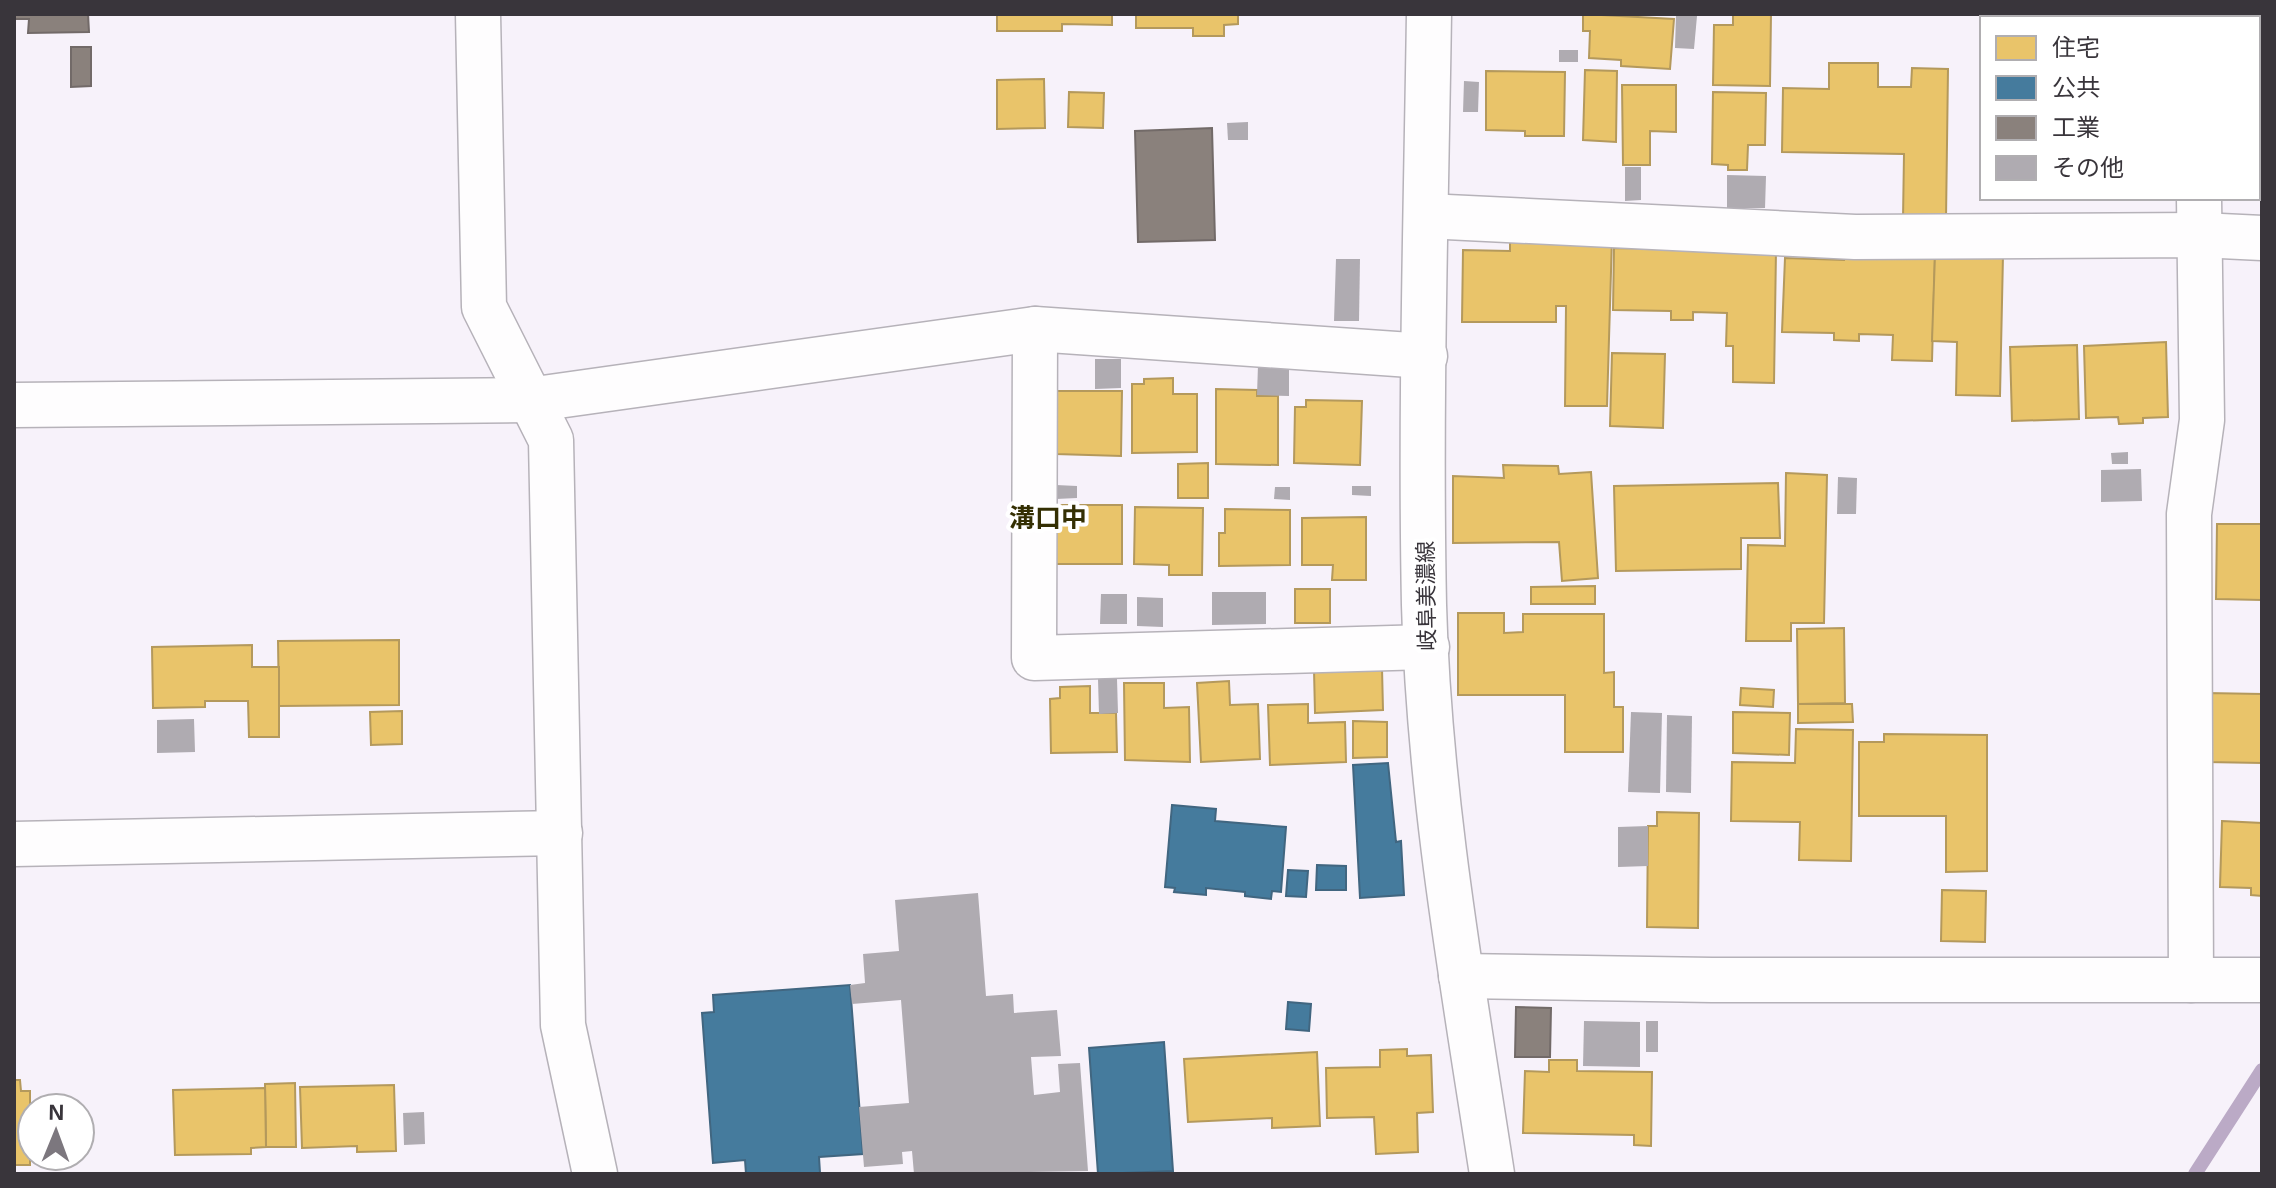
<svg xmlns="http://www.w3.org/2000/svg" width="2276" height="1188" viewBox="0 0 2276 1188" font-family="Arial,'Noto Sans JP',sans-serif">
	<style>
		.homes { fill: #e9c46a; stroke: #b4995c; stroke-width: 2 }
		.public { fill: #457b9d; stroke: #416680; stroke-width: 2 }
		.industry { fill: #8a817c; stroke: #726a68; stroke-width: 2 }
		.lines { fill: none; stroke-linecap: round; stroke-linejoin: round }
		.stream { stroke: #bbaac6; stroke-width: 14 }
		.building { fill: #afabb1 }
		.minor-casing { stroke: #b6b2b9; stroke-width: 47 }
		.major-casing { stroke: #b6b2b9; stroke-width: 47 }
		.minor { stroke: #fefdfe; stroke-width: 44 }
		.major { stroke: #fefdfe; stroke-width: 44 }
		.labels { text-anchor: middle; stroke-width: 8; stroke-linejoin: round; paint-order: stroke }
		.street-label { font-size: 22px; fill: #39353b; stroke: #fff }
		.quarter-label { font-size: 26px; font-weight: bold; fill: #342f03; stroke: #fff }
	</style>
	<rect width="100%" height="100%" fill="#f7f2fa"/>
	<!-- homes -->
	<g class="homes">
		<path d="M 997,14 L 1112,14 L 1112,25 L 1062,24 L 1062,31 L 997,31 Z"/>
		<path d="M 1136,14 L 1270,14 L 1270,15 L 1238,15 L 1238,24 L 1224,25 L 1224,36 L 1193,36 L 1193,28 L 1136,28 Z"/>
		<path d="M 1583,14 L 1674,19 L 1670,69 L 1621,66 L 1621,60 L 1589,58 L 1590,31 L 1583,31 Z"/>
		<path d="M 1733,14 L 1771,14 L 1770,86 L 1713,85 L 1714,25 L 1733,25 Z"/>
		<path d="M 2258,20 L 2262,20 L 2262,75 L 2258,74 Z"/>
		<path d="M 1829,63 L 1878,63 L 1878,87 L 1911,87 L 1912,68 L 1948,69 L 1946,219 L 1903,219 L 1904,154 L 1782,152 L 1783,88 L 1829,89 Z"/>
		<path d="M 1585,70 L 1617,71 L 1616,142 L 1583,140 Z"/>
		<path d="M 1486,71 L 1565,72 L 1564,136 L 1525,136 L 1525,131 L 1486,130 Z"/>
		<path d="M 1044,79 L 1045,128 L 997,129 L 997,80 Z"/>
		<rect x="2258" y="84" width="4" height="63"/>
		<path d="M 1622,85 L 1676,85 L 1676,132 L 1650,131 L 1650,165 L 1623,165 Z"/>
		<path d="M 1069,92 L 1104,93 L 1103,128 L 1068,127 Z"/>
		<path d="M 1713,92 L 1766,93 L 1765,145 L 1748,145 L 1747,170 L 1728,170 L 1728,165 L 1712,164 Z"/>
		<path d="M 1510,237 L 1612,238 L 1607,406 L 1565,406 L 1566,306 L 1556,306 L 1556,322 L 1462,322 L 1463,250 L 1510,251 Z"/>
		<path d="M 1614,248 L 1776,250 L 1774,383 L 1733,382 L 1733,346 L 1726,346 L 1727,313 L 1693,312 L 1693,320 L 1671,320 L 1671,311 L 1613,310 Z"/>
		<path d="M 1844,252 L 1935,255 L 1932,361 L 1892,360 L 1893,335 L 1859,334 L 1859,341 L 1834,340 L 1834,333 L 1782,332 L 1785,258 L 1844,260 Z"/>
		<path d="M 1935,254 L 2003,255 L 2000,396 L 1956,395 L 1957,342 L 1932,341 Z"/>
		<path d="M 2166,342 L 2168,417 L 2143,418 L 2143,423 L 2119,424 L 2118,417 L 2086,418 L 2084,346 Z"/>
		<path d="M 2077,345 L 2079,419 L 2012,421 L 2010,347 Z"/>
		<path d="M 1612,353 L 1665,354 L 1663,428 L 1610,426 Z"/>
		<path d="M 1173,378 L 1173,394 L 1197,394 L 1197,452 L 1132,453 L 1132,384 L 1144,384 L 1144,379 Z"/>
		<path d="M 1216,389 L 1257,390 L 1257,396 L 1278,396 L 1278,465 L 1216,464 Z"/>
		<path d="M 1057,391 L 1122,391 L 1121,456 L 1056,454 Z"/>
		<path d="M 1306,400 L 1362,401 L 1360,465 L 1294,463 L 1295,407 L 1306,407 Z"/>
		<path d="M 1208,463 L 1208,498 L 1178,498 L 1178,464 Z"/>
		<path d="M 1503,465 L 1558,466 L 1559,474 L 1591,472 L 1598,578 L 1562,581 L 1559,542 L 1453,543 L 1453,476 L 1504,478 Z"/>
		<path d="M 1786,473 L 1827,475 L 1824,623 L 1791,623 L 1791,641 L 1746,641 L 1748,545 L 1785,546 Z"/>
		<path d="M 1778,483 L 1780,538 L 1741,538 L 1741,569 L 1616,571 L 1614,486 Z"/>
		<path d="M 1055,505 L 1122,505 L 1122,564 L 1056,564 Z"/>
		<path d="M 1135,507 L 1203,508 L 1202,575 L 1169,575 L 1169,565 L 1134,564 Z"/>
		<path d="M 1225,509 L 1290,510 L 1290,565 L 1219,566 L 1219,533 L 1225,533 Z"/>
		<path d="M 1366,517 L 1366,580 L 1332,580 L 1333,565 L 1302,565 L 1302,518 Z"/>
		<path d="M 2217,524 L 2262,524 L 2262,600 L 2216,599 Z"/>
		<path d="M 1595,586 L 1595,604 L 1531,604 L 1531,587 Z"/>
		<rect x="1295" y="589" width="35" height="34"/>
		<path d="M 1458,613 L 1504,613 L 1504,633 L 1523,632 L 1523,614 L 1604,614 L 1604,673 L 1614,672 L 1614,707 L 1623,707 L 1623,752 L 1565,752 L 1565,695 L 1458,695 Z"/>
		<path d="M 1844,628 L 1845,703 L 1798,704 L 1797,629 Z"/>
		<path d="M 399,640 L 399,705 L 279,706 L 278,641 Z"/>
		<path d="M 252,645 L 252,667 L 279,667 L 279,737 L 249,737 L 248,701 L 205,701 L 205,707 L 153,708 L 152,647 Z"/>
		<path d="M 1382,668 L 1383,710 L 1315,713 L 1314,670 Z"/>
		<path d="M 1229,681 L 1230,705 L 1258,704 L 1260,759 L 1201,762 L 1197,683 Z"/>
		<path d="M 1124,683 L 1164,683 L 1164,708 L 1189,707 L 1190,762 L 1125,760 Z"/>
		<path d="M 1090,686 L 1090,713 L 1116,713 L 1117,752 L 1051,753 L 1050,699 L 1060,698 L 1060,687 Z"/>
		<path d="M 1741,688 L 1774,690 L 1773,707 L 1740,705 Z"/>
		<path d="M 2206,693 L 2262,694 L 2262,763 L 2206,762 Z"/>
		<path d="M 1308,704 L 1308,723 L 1345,722 L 1346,762 L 1270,765 L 1268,705 Z"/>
		<path d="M 1798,704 L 1852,704 L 1853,722 L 1798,723 Z"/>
		<path d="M 402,711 L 402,744 L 371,745 L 370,712 Z"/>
		<path d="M 1733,712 L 1790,713 L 1789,755 L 1733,753 Z"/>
		<path d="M 1353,721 L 1387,722 L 1387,757 L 1353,758 Z"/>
		<path d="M 1796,729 L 1853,730 L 1851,861 L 1799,860 L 1800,822 L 1731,821 L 1732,762 L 1795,763 Z"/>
		<path d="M 1884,734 L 1987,735 L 1987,871 L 1946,872 L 1946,816 L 1859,816 L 1859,742 L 1884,742 Z"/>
		<path d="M 1657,812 L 1699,813 L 1698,928 L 1647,927 L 1648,826 L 1657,826 Z"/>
		<path d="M 2222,821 L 2262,823 L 2262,896 L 2251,895 L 2251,888 L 2220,887 Z"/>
		<path d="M 1942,890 L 1986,891 L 1985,942 L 1941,941 Z"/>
		<path d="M 1407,1049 L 1407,1056 L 1431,1055 L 1433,1112 L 1417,1113 L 1418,1152 L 1376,1154 L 1374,1117 L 1327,1118 L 1326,1068 L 1380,1067 L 1380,1050 Z"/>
		<path d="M 1317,1052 L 1320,1126 L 1272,1128 L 1272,1118 L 1188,1122 L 1184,1059 Z"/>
		<path d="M 1549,1060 L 1577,1060 L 1577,1071 L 1652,1072 L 1651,1146 L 1634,1145 L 1634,1135 L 1523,1133 L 1525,1071 L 1549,1072 Z"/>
		<path d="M 14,1080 L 20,1080 L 21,1091 L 30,1091 L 30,1165 L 14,1165 Z"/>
		<path d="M 295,1083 L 296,1147 L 266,1147 L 265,1084 Z"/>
		<path d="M 394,1085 L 396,1151 L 357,1152 L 357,1146 L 302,1148 L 300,1087 Z"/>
		<path d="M 265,1088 L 266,1147 L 251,1148 L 251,1154 L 175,1155 L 173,1090 Z"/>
	</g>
	<!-- public -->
	<g class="public">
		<path d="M 1388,763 L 1396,842 L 1401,841 L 1404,895 L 1360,898 L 1353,765 Z"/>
		<path d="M 1172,805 L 1216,809 L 1215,821 L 1286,827 L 1281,892 L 1272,891 L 1271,899 L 1245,896 L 1245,892 L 1206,888 L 1206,895 L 1174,892 L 1175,888 L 1165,887 Z"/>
		<path d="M 1317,865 L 1346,866 L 1346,890 L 1316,890 Z"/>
		<path d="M 1288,870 L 1308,871 L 1306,897 L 1286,896 Z"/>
		<path d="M 850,985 L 863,1154 L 819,1157 L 820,1173 L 806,1174 L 746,1174 L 745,1160 L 713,1163 L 702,1013 L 714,1012 L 713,995 Z"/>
		<path d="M 1288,1002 L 1311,1004 L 1309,1031 L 1286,1029 Z"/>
		<path d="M 1164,1042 L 1173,1171 L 1098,1174 L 1089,1048 Z"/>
	</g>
	<!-- industry -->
	<g class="industry">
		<path d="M 14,14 L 88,14 L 89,32 L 28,33 L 29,19 L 14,19 Z"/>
		<path d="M 71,47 L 91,47 L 91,86 L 71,87 Z"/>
		<path d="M 1212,128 L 1215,240 L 1138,242 L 1135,131 Z"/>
		<path d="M 1516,1007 L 1551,1008 L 1550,1057 L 1515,1057 Z"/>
	</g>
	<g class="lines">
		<!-- stream -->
		<path class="stream" d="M 2195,1174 L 2262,1070"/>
	</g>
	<!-- building -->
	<g class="building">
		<path d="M 1676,15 L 1697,16 L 1694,49 L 1675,48 Z"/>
		<rect x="1559" y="50" width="19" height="12"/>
		<path d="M 1464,81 L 1479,82 L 1478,112 L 1463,112 Z"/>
		<path d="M 1248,122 L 1248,140 L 1228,140 L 1227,123 Z"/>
		<path d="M 1625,167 L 1641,167 L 1641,200 L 1625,201 Z"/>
		<path d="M 1727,175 L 1766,176 L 1765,208 L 1727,208 Z"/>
		<path d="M 1336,259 L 1360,259 L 1359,321 L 1334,321 Z"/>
		<path d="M 1095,359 L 1121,359 L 1121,388 L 1095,389 Z"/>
		<path d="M 1258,365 L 1289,365 L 1289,396 L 1257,395 Z"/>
		<path d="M 2128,452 L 2128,464 L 2112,464 L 2111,453 Z"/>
		<path d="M 2141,469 L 2142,501 L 2101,502 L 2101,470 Z"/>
		<path d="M 1838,477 L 1857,478 L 1856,514 L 1837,514 Z"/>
		<path d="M 1056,485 L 1077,486 L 1077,498 L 1056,499 Z"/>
		<path d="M 1352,486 L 1371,486 L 1371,496 L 1352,495 Z"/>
		<path d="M 1275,487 L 1290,487 L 1290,500 L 1274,499 Z"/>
		<path d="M 1212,592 L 1266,592 L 1266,624 L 1212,625 Z"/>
		<path d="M 1101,594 L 1127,594 L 1127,624 L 1100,624 Z"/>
		<path d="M 1137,597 L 1163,598 L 1163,627 L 1137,626 Z"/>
		<path d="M 1098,679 L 1117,679 L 1118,713 L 1099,714 Z"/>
		<path d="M 1631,712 L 1662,713 L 1660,793 L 1628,792 Z"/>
		<path d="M 1667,715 L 1692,716 L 1691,793 L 1666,792 Z"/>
		<path d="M 194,719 L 195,752 L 157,753 L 157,720 Z"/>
		<path d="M 1648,826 L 1648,866 L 1618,867 L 1618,827 Z"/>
		<path d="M 978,893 L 986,996 L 1013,994 L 1014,1013 L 1057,1010 L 1061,1056 L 1031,1057 L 1034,1095 L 1060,1092 L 1058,1064 L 1080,1063 L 1088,1171 L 914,1174 L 912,1151 L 902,1152 L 903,1164 L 864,1167 L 859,1107 L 909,1103 L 901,1000 L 852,1004 L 850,985 L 865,983 L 863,954 L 899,951 L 895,900 Z"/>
		<path d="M 1584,1021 L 1640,1022 L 1640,1067 L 1583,1066 Z"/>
		<rect x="1646" y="1021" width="12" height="31"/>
		<path d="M 424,1112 L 425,1144 L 404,1145 L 403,1113 Z"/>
	</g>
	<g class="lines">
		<defs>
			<g id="minor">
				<path d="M 478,14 L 484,307 L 551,440 L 563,1025 L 595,1174"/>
				<path d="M 2195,14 L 2195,18"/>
				<path d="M 1426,216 L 1855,237 L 2200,235 L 2262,238"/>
				<path d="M 1035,329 L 1034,658 L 1427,647"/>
				<path d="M 14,405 L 529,400 L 1035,329 L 1425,356"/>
				<path d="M 14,844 L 560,833"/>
				<path d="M 1461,976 L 1712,980 L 2262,980"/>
				<path d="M 2191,980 L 2189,514 L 2202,420 L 2199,198"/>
			</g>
			<path id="major" d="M 1429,14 C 1426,211 1420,408 1424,605 C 1429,796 1463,986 1492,1174"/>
		</defs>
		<!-- minor casing -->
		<use href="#minor" class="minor-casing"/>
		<!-- major casing -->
		<use href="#major" class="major-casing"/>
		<!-- minor -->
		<use href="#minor" class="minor"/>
		<!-- major -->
		<use href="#major" class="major"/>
	</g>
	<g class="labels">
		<!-- street labels -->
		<g class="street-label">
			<text transform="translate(1426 596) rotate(-91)" y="8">岐阜美濃線</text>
		</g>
		<!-- quarter labels -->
		<g class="quarter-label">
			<text x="1048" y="527">溝口中</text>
		</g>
	</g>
	<!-- border -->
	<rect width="2276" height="1188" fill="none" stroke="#39353b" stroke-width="32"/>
	<!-- legend -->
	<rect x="1980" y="16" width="280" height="184" fill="#ffffff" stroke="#b0aeb1" stroke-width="2"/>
	<rect x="1996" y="36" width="40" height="24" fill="#e9c46a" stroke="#b0aeb1" stroke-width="2"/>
	<text x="2052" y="56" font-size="24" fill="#39353b">住宅</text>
	<rect x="1996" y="76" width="40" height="24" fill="#457b9d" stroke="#b0aeb1" stroke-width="2"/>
	<text x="2052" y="96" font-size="24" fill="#39353b">公共</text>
	<rect x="1996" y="116" width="40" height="24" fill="#8a817c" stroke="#b0aeb1" stroke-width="2"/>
	<text x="2052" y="136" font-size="24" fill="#39353b">工業</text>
	<rect x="1996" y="156" width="40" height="24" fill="#afabb1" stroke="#b0aeb1" stroke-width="2"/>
	<text x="2052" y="176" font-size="24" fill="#39353b">その他</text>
	<!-- north arrow -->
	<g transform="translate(56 1132) rotate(1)"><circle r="38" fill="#ffffff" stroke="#b0aeb1" stroke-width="2"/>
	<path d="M0-6L14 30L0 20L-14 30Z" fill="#7c777e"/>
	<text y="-12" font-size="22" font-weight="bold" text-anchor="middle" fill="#39353b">N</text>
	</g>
</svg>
